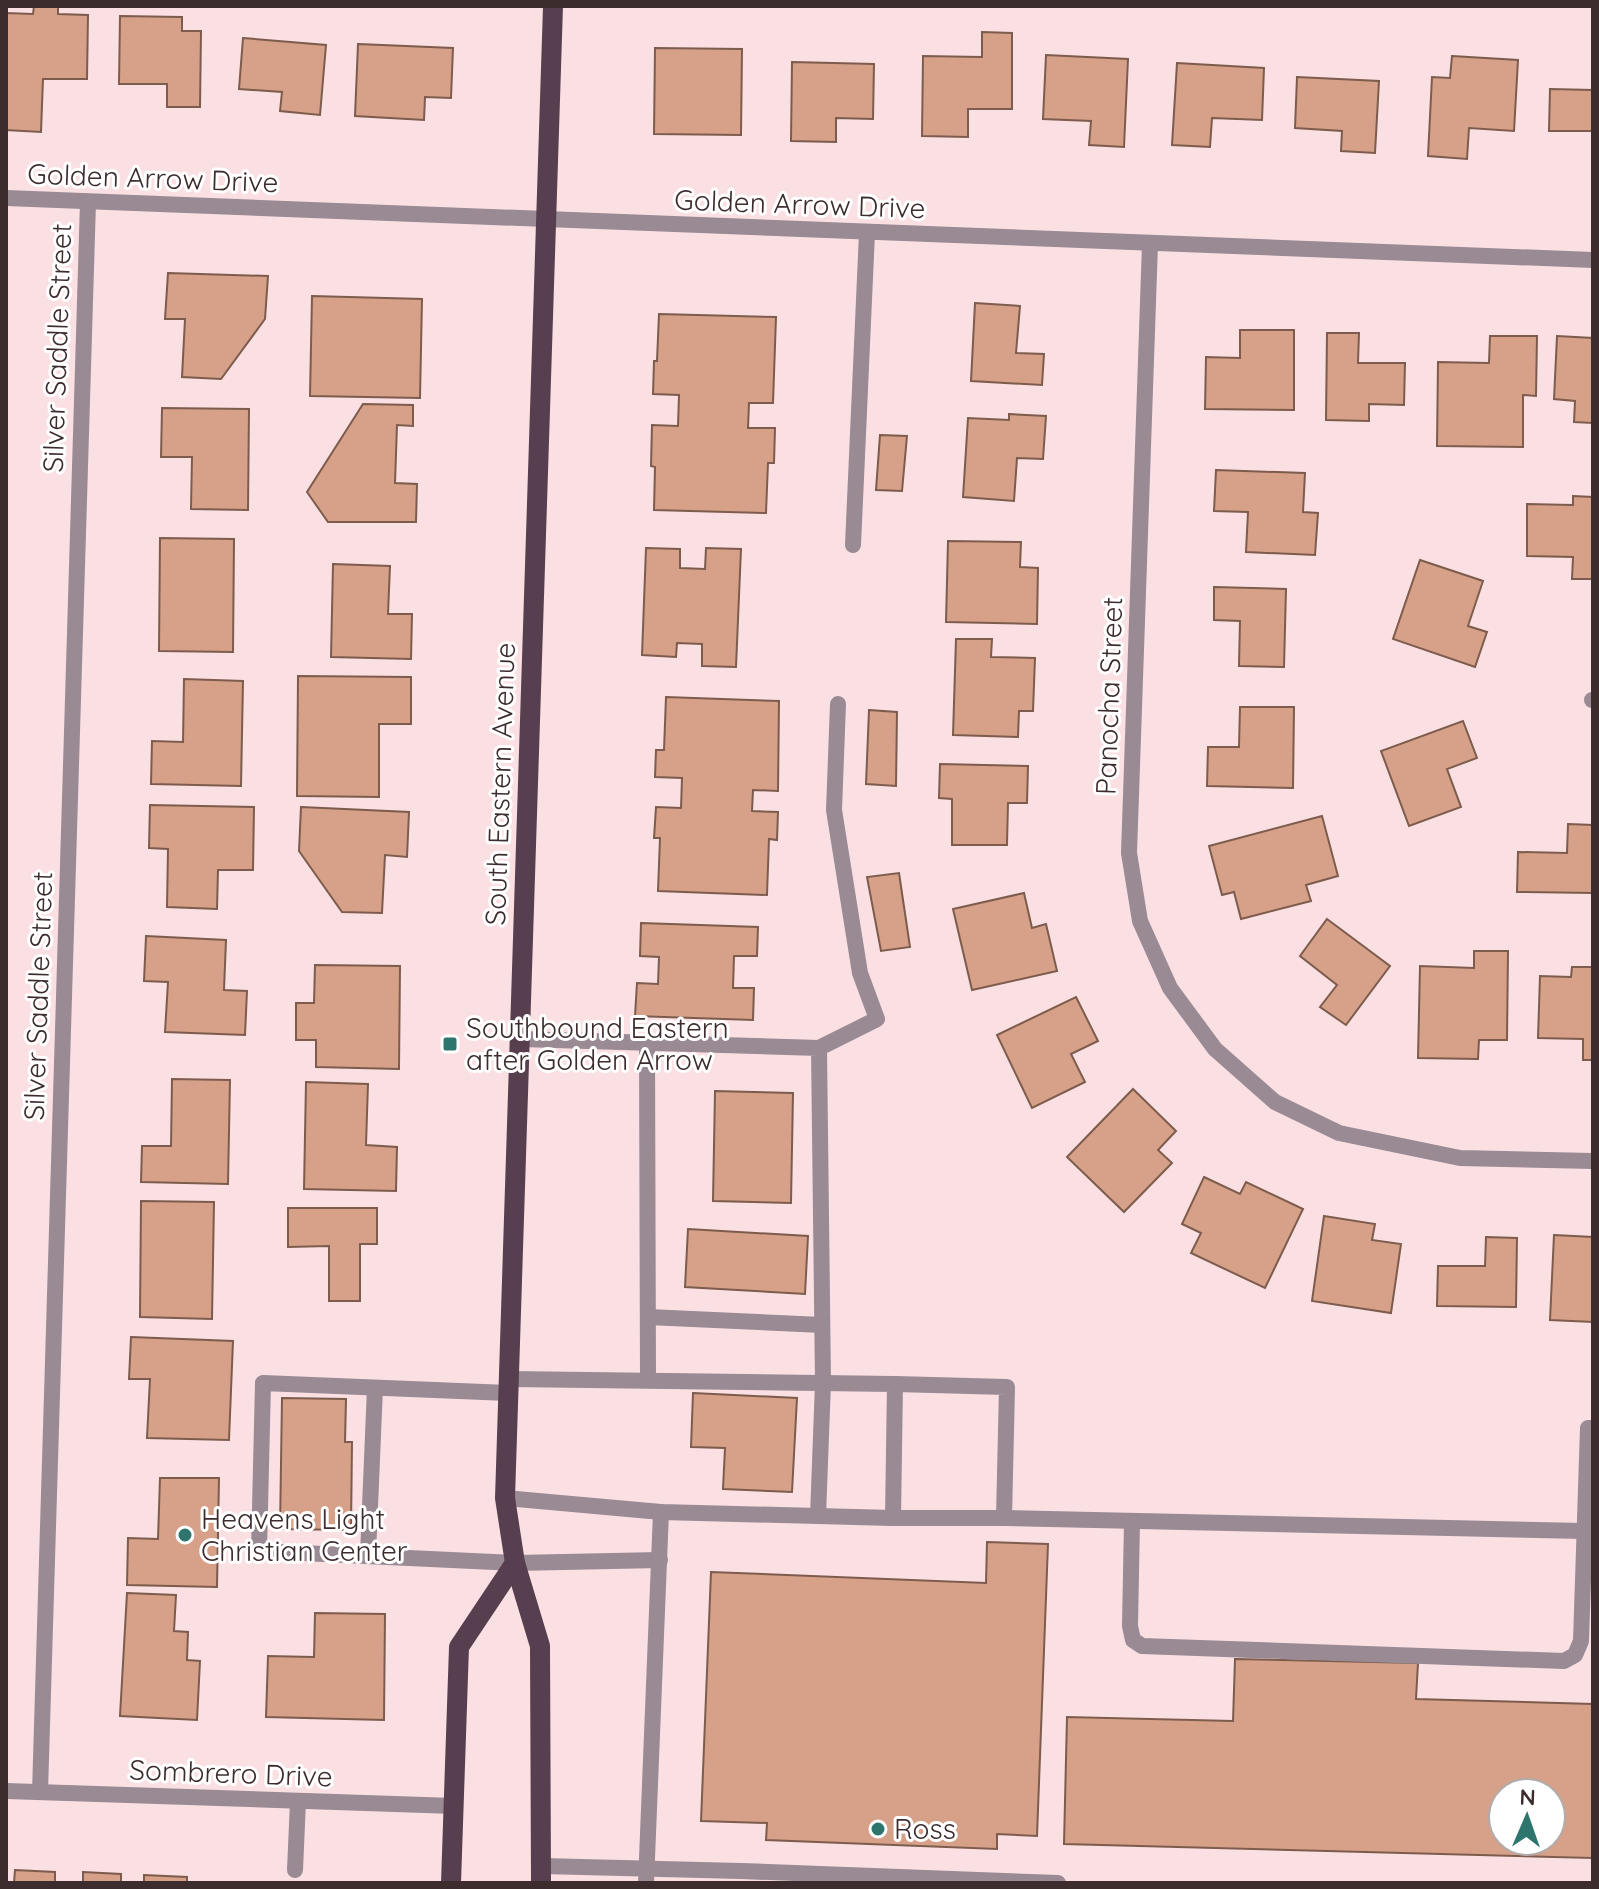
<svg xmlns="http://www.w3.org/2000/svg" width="1599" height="1889" viewBox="0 0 1599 1889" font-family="Quicksand,sans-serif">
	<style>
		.building { fill: #d6a188; stroke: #7d5c4d; stroke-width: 2; fill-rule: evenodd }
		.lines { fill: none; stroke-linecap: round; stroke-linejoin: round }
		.service { stroke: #998a94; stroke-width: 16 }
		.minor { stroke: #998a94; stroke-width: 16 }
		.primary { stroke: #573f50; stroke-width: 20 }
		.poi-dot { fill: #2e756d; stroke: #fff; stroke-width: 3 }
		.labels { text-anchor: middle; stroke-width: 6; stroke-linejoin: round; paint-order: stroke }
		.street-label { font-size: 28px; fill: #3c2c2e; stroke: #fff }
		.poi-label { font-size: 28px; fill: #3c2c2e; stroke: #fff; text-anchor: start }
	</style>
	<rect width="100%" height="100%" fill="#fbe0e3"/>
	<!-- building -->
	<g class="building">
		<path d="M 34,6 L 58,6 L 58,14 L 88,15 L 87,79 L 43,79 L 41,132 L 6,130 L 6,13 L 33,14 Z"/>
		<path d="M 120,16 L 182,17 L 182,31 L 201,31 L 200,107 L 167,107 L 167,84 L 119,84 Z"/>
		<path d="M 982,32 L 1012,33 L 1012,109 L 968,109 L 968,137 L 922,136 L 923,56 L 982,57 Z"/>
		<path d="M 243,38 L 326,45 L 320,115 L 280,111 L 282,92 L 239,89 Z"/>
		<path d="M 358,44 L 453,48 L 451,98 L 425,97 L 424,120 L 355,116 Z"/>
		<path d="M 655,48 L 742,49 L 741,135 L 654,134 Z"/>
		<path d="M 1046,55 L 1128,59 L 1124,147 L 1089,145 L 1091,121 L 1043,119 Z"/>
		<path d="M 1452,56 L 1518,60 L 1514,131 L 1469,128 L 1467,159 L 1428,156 L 1432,77 L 1450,78 Z"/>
		<path d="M 792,62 L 874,64 L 873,119 L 836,118 L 836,142 L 791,141 Z"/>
		<path d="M 1177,63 L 1264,68 L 1262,120 L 1212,118 L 1210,147 L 1172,145 Z"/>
		<path d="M 1297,77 L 1379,81 L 1375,153 L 1341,151 L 1342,131 L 1295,128 Z"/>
		<path d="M 1550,89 L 1593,90 L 1593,131 L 1549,131 Z"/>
		<path d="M 168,273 L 268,276 L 265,319 L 221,379 L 182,377 L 185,319 L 165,319 Z"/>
		<path d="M 312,296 L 422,299 L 420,398 L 310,396 Z"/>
		<path d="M 975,303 L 1020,306 L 1016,353 L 1044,354 L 1042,385 L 971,381 Z"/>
		<path d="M 659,314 L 776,317 L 773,403 L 749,403 L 748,428 L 775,428 L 774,463 L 768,463 L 766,513 L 654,510 L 655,467 L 651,466 L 652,425 L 678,426 L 679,395 L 653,394 L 654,361 L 657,361 Z"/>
		<path d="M 1240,330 L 1294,330 L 1294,410 L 1205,409 L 1206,357 L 1240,358 Z"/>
		<path d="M 1327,333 L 1359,333 L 1358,363 L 1405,363 L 1404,405 L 1369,404 L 1369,421 L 1326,420 Z"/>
		<path d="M 1490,336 L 1537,336 L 1536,396 L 1523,395 L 1523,447 L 1437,446 L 1438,362 L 1489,363 Z"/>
		<path d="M 1557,336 L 1593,338 L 1593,423 L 1574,422 L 1575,401 L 1554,399 Z"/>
		<path d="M 363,404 L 413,405 L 413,426 L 397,425 L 395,483 L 417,484 L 416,522 L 328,522 L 307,492 Z"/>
		<path d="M 162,408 L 249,409 L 248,510 L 191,509 L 192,457 L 161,457 Z"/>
		<path d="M 1009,414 L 1046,416 L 1043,459 L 1017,458 L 1014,501 L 963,497 L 968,418 L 1009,420 Z"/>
		<path d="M 880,435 L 907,436 L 902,491 L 876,490 Z"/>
		<path d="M 1216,470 L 1305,473 L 1303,512 L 1318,513 L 1315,555 L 1246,552 L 1248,512 L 1214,511 Z"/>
		<path d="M 1573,496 L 1593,497 L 1593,579 L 1572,579 L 1573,557 L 1527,556 L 1527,504 L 1573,505 Z"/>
		<path d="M 160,538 L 234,539 L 233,652 L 159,651 Z"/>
		<path d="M 948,541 L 1021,542 L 1020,567 L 1038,568 L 1037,624 L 946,622 Z"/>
		<path d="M 646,548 L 680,549 L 680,568 L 705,569 L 706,548 L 741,549 L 736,667 L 702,666 L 702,644 L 677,643 L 676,657 L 642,655 Z"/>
		<path d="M 1420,560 L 1483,581 L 1468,626 L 1487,632 L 1475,667 L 1393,639 Z"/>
		<path d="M 333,564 L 390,566 L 388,614 L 412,614 L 411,659 L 331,657 Z"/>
		<path d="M 1214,587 L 1286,589 L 1284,667 L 1239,666 L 1240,621 L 1214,620 Z"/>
		<path d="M 956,639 L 992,639 L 991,657 L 1035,658 L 1033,711 L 1019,711 L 1018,737 L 953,735 Z"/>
		<path d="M 298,676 L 411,677 L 411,724 L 379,724 L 379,797 L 297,796 Z"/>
		<path d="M 184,679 L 243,681 L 241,786 L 151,784 L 152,741 L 183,742 Z"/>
		<path d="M 666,697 L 779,701 L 778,791 L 753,790 L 752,811 L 778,812 L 777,840 L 769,839 L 767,895 L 658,891 L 660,838 L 654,838 L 656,807 L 681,808 L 682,778 L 655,777 L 656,750 L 664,750 Z"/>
		<path d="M 1240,707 L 1294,707 L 1293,788 L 1207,786 L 1208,747 L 1239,747 Z"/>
		<path d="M 869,710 L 897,712 L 896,786 L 866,784 Z"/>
		<path d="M 1463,721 L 1477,758 L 1447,769 L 1461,807 L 1409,826 L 1381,751 Z"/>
		<path d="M 940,764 L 1028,766 L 1027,803 L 1008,803 L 1007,845 L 952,845 L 952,799 L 939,798 Z"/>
		<path d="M 150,805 L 254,807 L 253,870 L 218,870 L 217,909 L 167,907 L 168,849 L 149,848 Z"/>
		<path d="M 301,807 L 409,812 L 407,857 L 385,855 L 382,913 L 342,912 L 299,851 Z"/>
		<path d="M 1322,816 L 1338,876 L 1306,885 L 1311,901 L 1241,919 L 1234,892 L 1222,895 L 1209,846 Z"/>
		<path d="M 1568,824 L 1593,825 L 1593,893 L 1517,892 L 1518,852 L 1567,853 Z"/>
		<path d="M 899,873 L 910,947 L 881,951 L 867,877 Z"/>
		<path d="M 1024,893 L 1032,928 L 1046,924 L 1057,971 L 972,990 L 953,909 Z"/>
		<path d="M 1327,919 L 1390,966 L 1346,1025 L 1320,1007 L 1337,985 L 1300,956 Z"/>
		<path d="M 641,923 L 758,927 L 757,956 L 734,956 L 733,988 L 754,988 L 753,1020 L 635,1016 L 637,983 L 658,984 L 659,957 L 640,956 Z"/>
		<path d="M 146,936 L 226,940 L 224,990 L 247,991 L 245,1035 L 165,1032 L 168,982 L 144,981 Z"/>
		<path d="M 1474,951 L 1508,951 L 1507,1040 L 1479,1040 L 1478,1059 L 1418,1058 L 1420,966 L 1474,968 Z"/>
		<path d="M 315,965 L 400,966 L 399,1069 L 316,1067 L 316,1040 L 296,1040 L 296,1003 L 314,1003 Z"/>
		<path d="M 1572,967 L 1593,967 L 1593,1060 L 1583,1060 L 1583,1039 L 1538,1038 L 1540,976 L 1571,977 Z"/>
		<path d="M 1076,997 L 1098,1041 L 1071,1054 L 1085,1082 L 1032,1108 L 997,1035 Z"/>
		<path d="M 172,1079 L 230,1080 L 228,1184 L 141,1182 L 142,1146 L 171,1146 Z"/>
		<path d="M 306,1082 L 368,1084 L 366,1145 L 397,1147 L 396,1191 L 304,1189 Z"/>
		<path d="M 1133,1089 L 1176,1131 L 1158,1150 L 1172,1163 L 1124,1212 L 1067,1157 Z"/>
		<path d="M 715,1091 L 793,1093 L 791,1203 L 713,1201 Z"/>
		<path d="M 1204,1177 L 1240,1194 L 1246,1182 L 1303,1209 L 1265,1288 L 1191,1253 L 1201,1233 L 1182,1224 Z"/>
		<path d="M 141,1201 L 214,1202 L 212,1319 L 140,1317 Z"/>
		<path d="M 288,1208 L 377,1208 L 377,1244 L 360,1244 L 360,1301 L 329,1301 L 329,1246 L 288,1247 Z"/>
		<path d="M 1324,1216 L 1375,1224 L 1372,1240 L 1401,1244 L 1391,1313 L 1312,1301 Z"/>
		<path d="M 688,1229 L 808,1236 L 805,1294 L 685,1287 Z"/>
		<path d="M 1554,1235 L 1593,1237 L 1593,1322 L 1550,1320 Z"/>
		<path d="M 1486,1237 L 1517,1238 L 1516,1307 L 1437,1306 L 1438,1266 L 1485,1266 Z"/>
		<path d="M 131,1337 L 233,1341 L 229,1440 L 147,1438 L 150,1379 L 129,1379 Z"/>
		<path d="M 693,1393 L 797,1398 L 792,1492 L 723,1489 L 725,1448 L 691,1447 Z"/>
		<path d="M 282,1398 L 346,1399 L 345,1442 L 352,1442 L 351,1530 L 280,1529 Z"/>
		<path d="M 160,1478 L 219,1478 L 217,1587 L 127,1585 L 128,1538 L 158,1539 Z"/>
		<path d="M 987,1542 L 1048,1544 L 1037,1836 L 997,1834 L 997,1849 L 766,1840 L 767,1823 L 701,1821 L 711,1572 L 986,1583 Z"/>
		<path d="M 127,1593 L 176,1595 L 174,1631 L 188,1632 L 187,1660 L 200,1661 L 197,1720 L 120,1716 Z"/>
		<path d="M 315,1613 L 385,1614 L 384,1720 L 266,1717 L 268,1656 L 314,1657 Z"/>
		<path d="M 1235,1659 L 1418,1663 L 1416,1699 L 1593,1704 L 1592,1858 L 1064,1844 L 1067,1717 L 1233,1721 ZM 1503,1793 L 1551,1793 L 1551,1841 L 1503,1841 Z"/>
		<path d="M 15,1870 L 55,1872 L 55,1883 L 14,1883 Z"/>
		<path d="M 83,1872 L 121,1874 L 121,1883 L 83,1883 Z"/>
		<path d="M 144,1875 L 187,1877 L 187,1883 L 144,1883 Z"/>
	</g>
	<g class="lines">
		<!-- service -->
		<g class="service">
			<path d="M 853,545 L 867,233"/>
			<path d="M 520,1039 L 819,1048 L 823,1383 L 818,1516"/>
			<path d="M 647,1042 L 648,1380"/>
			<path d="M 819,1048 L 877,1019 L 860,973 L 834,810 L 838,704"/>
			<path d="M 648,1317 L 822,1325"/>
			<path d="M 509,1379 L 895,1384 L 893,1518"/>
			<path d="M 508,1393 L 263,1383 L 259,1551 L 515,1563 L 660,1560"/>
			<path d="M 505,1498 L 661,1512 L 893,1518 L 1004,1518 L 1007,1387 L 895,1384"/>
			<path d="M 1004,1518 L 1584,1531"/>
			<path d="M 1132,1521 L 1130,1626 L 1133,1640 L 1142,1646 L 1564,1661 L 1575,1655 L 1581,1641 L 1588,1428 L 1593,1428"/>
			<path d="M 368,1554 L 375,1388"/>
			<path d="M 542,1866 L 741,1871 L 1058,1883"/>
			<path d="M 295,1870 L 298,1801"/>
			<path d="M 646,1883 L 661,1512"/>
		</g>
		<!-- minor -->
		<g class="minor">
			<path d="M 6,198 L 1593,260"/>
			<path d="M 1150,244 L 1129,853 L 1140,921 L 1170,988 L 1215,1049 L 1275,1102 L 1339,1133 L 1460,1158 L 1593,1161"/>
			<path d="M 1592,700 L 1593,700"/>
			<path d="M 6,1791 L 454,1806"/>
			<path d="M 40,1792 L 88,202"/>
		</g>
		<!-- primary -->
		<g class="primary">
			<path d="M 451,1883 L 459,1647 L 515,1563"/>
			<path d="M 541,1883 L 540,1646 L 515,1563 L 505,1498 L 553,6"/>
		</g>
	</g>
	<!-- markers -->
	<g class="poi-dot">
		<rect x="442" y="1036" width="16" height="16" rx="4"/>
		<circle cx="185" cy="1535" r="8"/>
		<circle cx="878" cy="1829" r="8"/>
	</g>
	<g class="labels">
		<!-- street labels -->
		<g class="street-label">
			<text transform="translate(153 178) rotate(2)" y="10">Golden Arrow Drive</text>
			<text transform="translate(800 204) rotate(2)" y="10">Golden Arrow Drive</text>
			<text transform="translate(57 348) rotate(-88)" y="10">Silver Saddle Street</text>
			<text transform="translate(1109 696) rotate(-88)" y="10">Panocha Street</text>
			<text transform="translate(500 784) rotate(-88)" y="10">South Eastern Avenue</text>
			<text transform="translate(38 996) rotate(-88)" y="10">Silver Saddle Street</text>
			<text transform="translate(231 1773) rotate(2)" y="10">Sombrero Drive</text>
		</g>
		<!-- poi labels -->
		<g class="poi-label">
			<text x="466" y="1038">Southbound Eastern<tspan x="466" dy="32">after Golden Arrow</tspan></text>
			<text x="201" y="1529">Heavens Light<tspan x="201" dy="32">Christian Center</tspan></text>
			<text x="894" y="1839">Ross</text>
		</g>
	</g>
	<!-- border -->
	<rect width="1599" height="1889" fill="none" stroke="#3c2c2e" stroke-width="16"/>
	<!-- north arrow -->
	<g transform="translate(1527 1817) rotate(2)"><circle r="38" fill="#ffffff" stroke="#b1abab" stroke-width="2"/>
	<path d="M0-6L14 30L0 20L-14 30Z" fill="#2e756d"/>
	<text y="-12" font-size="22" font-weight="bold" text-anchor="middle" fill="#3c2c2e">N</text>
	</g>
</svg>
